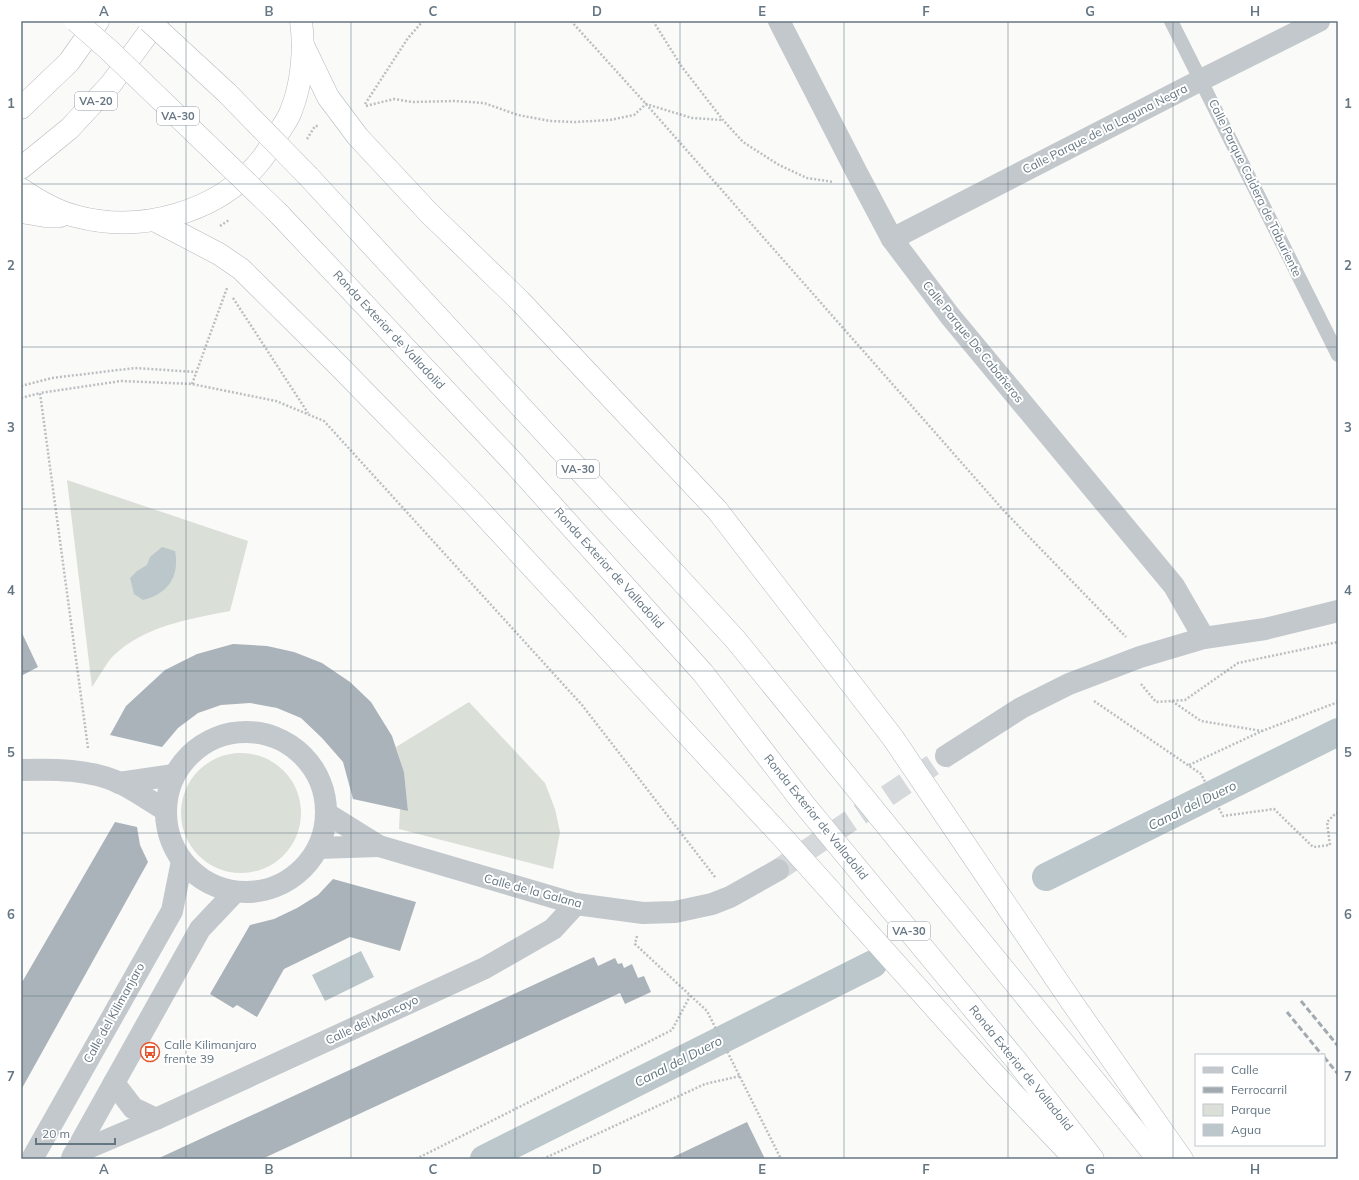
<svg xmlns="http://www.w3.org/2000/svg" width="1359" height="1180" viewBox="0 0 1359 1180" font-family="Mulish,sans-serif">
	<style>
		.green { fill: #dadfd7 }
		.water { fill: #bbc7cb }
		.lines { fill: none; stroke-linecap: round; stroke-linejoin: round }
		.canal { stroke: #bbc7cb; stroke-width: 28 }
		.building { fill: #aab3b9 }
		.minor-tunnel { stroke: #d5d9db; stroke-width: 22; stroke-dasharray: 22 11; stroke-linecap: butt }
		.trunk-casing { stroke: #b4b9bd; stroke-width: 23 }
		.motorway-casing { stroke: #b4b9bd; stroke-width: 23 }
		.path { stroke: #bbbfc2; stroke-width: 2.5; stroke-dasharray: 2 2; stroke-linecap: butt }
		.service { stroke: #c3c8cc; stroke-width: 14 }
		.minor { stroke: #c3c8cc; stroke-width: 22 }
		.trunk { stroke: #fff; stroke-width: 22 }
		.motorway { stroke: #fff; stroke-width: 22 }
		.rail { stroke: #a2aab0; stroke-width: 3; stroke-dasharray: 6 3; stroke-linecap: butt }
		.motorway-bridge-casing { stroke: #b4b9bd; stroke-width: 23; stroke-linecap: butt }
		.motorway-bridge { stroke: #fff; stroke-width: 22 }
		.grid { fill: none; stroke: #657683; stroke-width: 1; stroke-opacity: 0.55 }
		.labels { text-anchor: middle; stroke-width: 4; stroke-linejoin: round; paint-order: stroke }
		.shield { fill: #fff; stroke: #939fa8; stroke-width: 1 }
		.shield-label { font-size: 11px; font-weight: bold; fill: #657683 }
		.street-label { font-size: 12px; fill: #657683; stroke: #fff }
		.poi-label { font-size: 12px; fill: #657683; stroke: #fff; text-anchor: start }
		.water-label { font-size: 13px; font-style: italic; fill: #60757c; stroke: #fff }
		.neatline { fill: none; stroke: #657683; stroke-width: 1.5 }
		.grid-label { font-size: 13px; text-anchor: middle; font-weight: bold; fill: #657683 }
	</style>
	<rect width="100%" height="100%" fill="#fafaf8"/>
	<!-- green -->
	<g class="green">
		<path d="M 67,480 L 248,541 L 230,611 C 189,619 144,626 113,656 C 105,665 99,677 92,687 Z"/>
		<path d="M 469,702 L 545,783 L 555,809 L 560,832 L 553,869 L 399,829 L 400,809 L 408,811 L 404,772 L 396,747 Z"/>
		<circle cx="241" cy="813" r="60"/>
	</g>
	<!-- water -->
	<g class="water">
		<path d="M 162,547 L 175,551 C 180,576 168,594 143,600 L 134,594 L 130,578 L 137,571 L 147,565 L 150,557 Z"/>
		<path d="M 361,951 L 374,977 L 325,1001 L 312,975 Z"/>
	</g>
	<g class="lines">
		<!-- canal -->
		<g class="canal">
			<path d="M 1046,877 L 1338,732"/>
			<path d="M 484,1159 L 873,964"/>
		</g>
	</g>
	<!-- building -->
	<g class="building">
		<path d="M 21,631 L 38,667 L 21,676 Z"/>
		<path d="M 233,644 L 267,646 L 294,652 L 322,663 L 350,682 L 371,702 L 392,736 L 404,772 L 408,811 L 353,799 L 343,762 L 322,738 L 301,718 L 277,708 L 250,703 L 221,705 L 198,713 L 178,728 L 162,747 L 110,735 L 126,706 L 165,670 L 197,654 Z"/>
		<path d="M 115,822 L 137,827 L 140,845 L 148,862 L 21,1090 L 21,984 Z"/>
		<path d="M 333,879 L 416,902 L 400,951 L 350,937 L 284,969 L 257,1017 L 237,1005 L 233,1008 L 210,994 L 250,925 L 274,919 L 297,908 L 318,895 Z"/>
		<path d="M 594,957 L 598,966 L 615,958 L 618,964 L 622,963 L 624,968 L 632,964 L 638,978 L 644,976 L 651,992 L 625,1004 L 620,993 L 262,1159 L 157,1159 Z"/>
		<path d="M 747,1122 L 765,1159 L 669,1159 Z"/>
	</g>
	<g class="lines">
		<!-- minor-tunnel -->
		<path class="minor-tunnel" d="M 778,870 L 946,756"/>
		<defs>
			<g id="trunk">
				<path d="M 21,108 L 69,62 L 98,21"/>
				<path d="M 21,168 L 69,129 L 111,84 L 157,21"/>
				<path d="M 21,189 C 37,200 55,211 75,216 C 140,234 218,213 261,160 C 267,153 271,144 276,137 C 281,128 288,120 291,111 C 302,84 305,49 301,21"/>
				<path d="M 21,212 L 45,216 L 60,216"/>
			</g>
			<g id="motorway">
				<path d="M 303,45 L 328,97 L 358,137 L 429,213 L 520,301 L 717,510 L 893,738 L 1071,1001 L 1182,1159"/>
				<path d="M 309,177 L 735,639 L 1158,1159"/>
				<path d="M 279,214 L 511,460 L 703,673 L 803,803 L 1015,1059 L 1093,1159"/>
				<path d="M 156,221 L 219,254 L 241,269 L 337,364 L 470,500 L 785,840 L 997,1077 L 1075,1159"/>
			</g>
		</defs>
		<!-- trunk casing -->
		<use href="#trunk" class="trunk-casing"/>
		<!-- motorway casing -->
		<use href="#motorway" class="motorway-casing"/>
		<!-- path -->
		<g class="path">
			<path d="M 571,21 L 646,104 L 1005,512 L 1126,637"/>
			<path d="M 653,21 L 682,67 L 723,120 L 743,142 L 779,165 L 807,178 L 834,182"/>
			<path d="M 365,104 L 408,38 L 423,21"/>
			<path d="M 366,106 L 394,99 L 412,102 L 455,101 L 484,103 L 518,115 L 550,121 L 575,122 L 610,120 L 634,115 L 646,104 L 692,118 L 723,120"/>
			<path d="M 307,139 L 315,126 L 318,126"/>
			<path d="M 220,226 L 229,220"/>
			<path d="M 233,298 L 308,413"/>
			<path d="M 192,384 L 227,288"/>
			<path d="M 21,386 L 52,378 L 135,368 L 196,372"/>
			<path d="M 21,398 L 40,393"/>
			<path d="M 1141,684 L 1156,702 L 1185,700 L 1238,663 L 1338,642"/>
			<path d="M 1094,701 L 1201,774 L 1223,816 L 1274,809 L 1313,847 L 1330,845 L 1327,822 L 1336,813 L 1338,813"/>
			<path d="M 1172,701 L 1201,721 L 1262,731"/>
			<path d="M 88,748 L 40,393 L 121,381 L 192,384 L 276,401 L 324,421 L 582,705 L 715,877"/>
			<path d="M 1189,765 L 1262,731 L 1338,702"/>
			<path d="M 637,936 L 635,944 L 707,1011 L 781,1159"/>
			<path d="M 416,1159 L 672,1030 L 690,996"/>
			<path d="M 543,1159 L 705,1084 L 740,1076"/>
		</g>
		<!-- service -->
		<path class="service" d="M 1171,21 L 1338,355"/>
		<!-- minor -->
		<g class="minor">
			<path d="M 779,21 L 857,173 L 892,239 L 950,316 L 1174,586 L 1204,638"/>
			<path d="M 892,239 L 1201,80 L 1319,21"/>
			<circle cx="246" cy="812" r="80"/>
			<path d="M 946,756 L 1021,708 L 1069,684 L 1140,657 L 1204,638 L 1265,629 L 1338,611"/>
			<path d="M 21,770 C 54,769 90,769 120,783 C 136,791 150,801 165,810"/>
			<path d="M 119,783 L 174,775"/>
			<path d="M 326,813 L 379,846 L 576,904 L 643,913 L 675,912 L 712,904 L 730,897 L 778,870"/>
			<path d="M 318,848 L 379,846"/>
			<path d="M 114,1083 L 133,1108 L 156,1119"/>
			<path d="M 74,1154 L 156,1119 L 485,968 L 553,929 L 576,904"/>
			<path d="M 72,1158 L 200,929 L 235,892"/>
			<path d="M 32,1159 L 172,911 L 182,861"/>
		</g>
		<!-- trunk -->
		<use href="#trunk" class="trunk"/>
		<!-- motorway -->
		<use href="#motorway" class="motorway"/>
		<!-- rail -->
		<g class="rail">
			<path d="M 1301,1001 L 1338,1046"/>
			<path d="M 1287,1012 L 1322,1055"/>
			<path d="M 1324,1057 L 1338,1074"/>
		</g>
		<defs>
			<g id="motorway-bridge">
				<path d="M 76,21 L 110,51 L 279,214"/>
				<path d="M 149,21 L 227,93 L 309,177"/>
			</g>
		</defs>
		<!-- motorway-bridge casing -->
		<use href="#motorway-bridge" class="motorway-bridge-casing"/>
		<!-- motorway-bridge -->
		<use href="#motorway-bridge" class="motorway-bridge"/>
	</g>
	<!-- grid -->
	<path class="grid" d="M 186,21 L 186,1159M 351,21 L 351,1159M 515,21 L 515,1159M 680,21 L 680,1159M 844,21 L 844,1159M 1008,21 L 1008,1159M 1173,21 L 1173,1159M 21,184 L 1338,184M 21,347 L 1338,347M 21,509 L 1338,509M 21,671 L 1338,671M 21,833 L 1338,833M 21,996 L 1338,996"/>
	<!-- icons -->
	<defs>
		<symbol id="bus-ring" viewBox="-11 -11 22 22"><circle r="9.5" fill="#fff" stroke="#e4572e" stroke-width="1.5"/><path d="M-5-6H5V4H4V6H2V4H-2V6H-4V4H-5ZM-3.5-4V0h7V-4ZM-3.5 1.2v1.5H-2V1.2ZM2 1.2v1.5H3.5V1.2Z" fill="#e4572e"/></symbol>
	</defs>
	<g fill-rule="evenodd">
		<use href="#bus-ring" x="139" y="1041" width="22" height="22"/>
	</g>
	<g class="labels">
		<!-- shield labels -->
		<g class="shield">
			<rect x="75" y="92" width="42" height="18" rx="3"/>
			<rect x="157" y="107" width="42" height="18" rx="3"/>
			<rect x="557" y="460" width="42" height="18" rx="3"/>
			<rect x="888" y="922" width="42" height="18" rx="3"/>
		</g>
		<g class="shield-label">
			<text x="96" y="105">VA-20</text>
			<text x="178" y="120">VA-30</text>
			<text x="578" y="473">VA-30</text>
			<text x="909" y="935">VA-30</text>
		</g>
		<!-- street labels -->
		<g class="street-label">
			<text transform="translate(1105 129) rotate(-27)" y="4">Calle Parque de la Laguna Negra</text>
			<text transform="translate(1255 188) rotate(64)" y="4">Calle Parque Caldera de Taburiente</text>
			<text transform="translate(389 330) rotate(47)" y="4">Ronda Exterior de Valladolid</text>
			<text transform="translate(973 342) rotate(51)" y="4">Calle Parque De Cabañeros</text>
			<text transform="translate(609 568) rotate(48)" y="4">Ronda Exterior de Valladolid</text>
			<text transform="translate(816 817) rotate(51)" y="4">Ronda Exterior de Valladolid</text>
			<text transform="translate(533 891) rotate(15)" y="4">Calle de la Galana</text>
			<text transform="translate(114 1013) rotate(-61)" y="4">Calle del Kilimanjaro</text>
			<text transform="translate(372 1020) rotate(-25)" y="4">Calle del Moncayo</text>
			<text transform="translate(1021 1068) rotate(51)" y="4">Ronda Exterior de Valladolid</text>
		</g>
		<!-- poi labels -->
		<g class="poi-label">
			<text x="164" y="1049">Calle Kilimanjaro<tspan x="164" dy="14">frente 39</tspan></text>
		</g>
		<!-- water labels -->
		<g class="water-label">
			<text transform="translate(1192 805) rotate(-26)" y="5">Canal del Duero</text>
			<text transform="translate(678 1061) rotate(-27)" y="5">Canal del Duero</text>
		</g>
	</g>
	<!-- border -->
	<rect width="1359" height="1180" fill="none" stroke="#ffffff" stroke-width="44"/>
	<!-- legend -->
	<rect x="1195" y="1054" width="130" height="92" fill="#ffffff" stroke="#c1c8cd"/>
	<rect x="1203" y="1067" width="20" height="6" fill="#c3c8cc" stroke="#c1c8cd"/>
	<text x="1231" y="1074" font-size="12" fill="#657683">Calle</text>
	<rect x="1203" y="1087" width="20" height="6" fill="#a2aab0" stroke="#c1c8cd"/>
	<text x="1231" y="1094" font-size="12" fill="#657683">Ferrocarril</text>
	<rect x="1203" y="1104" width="20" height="12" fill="#dadfd7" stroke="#c1c8cd"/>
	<text x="1231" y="1114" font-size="12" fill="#657683">Parque</text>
	<rect x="1203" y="1124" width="20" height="12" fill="#bbc7cb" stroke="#c1c8cd"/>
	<text x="1231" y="1134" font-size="12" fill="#657683">Agua</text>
	<!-- scale -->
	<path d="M36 1138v6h79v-6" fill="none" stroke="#657683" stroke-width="2"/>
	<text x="42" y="1138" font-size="12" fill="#657683" stroke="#ffffff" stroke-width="3" paint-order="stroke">20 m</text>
	<rect x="22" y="22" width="1315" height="1136" class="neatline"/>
	<g class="grid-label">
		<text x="104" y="16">A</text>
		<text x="269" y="16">B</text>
		<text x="433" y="16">C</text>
		<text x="597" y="16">D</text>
		<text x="762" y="16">E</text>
		<text x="926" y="16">F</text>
		<text x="1090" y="16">G</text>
		<text x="1255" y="16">H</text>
		<text x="11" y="108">1</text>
		<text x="1348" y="108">1</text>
		<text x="11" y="270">2</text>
		<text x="1348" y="270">2</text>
		<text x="11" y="432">3</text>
		<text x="1348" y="432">3</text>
		<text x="11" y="595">4</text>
		<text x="1348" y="595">4</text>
		<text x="11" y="757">5</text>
		<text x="1348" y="757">5</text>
		<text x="11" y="919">6</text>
		<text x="1348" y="919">6</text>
		<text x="11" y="1081">7</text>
		<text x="1348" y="1081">7</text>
		<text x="104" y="1174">A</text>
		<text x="269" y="1174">B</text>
		<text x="433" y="1174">C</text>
		<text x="597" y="1174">D</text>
		<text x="762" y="1174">E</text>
		<text x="926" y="1174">F</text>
		<text x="1090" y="1174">G</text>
		<text x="1255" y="1174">H</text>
	</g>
</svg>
